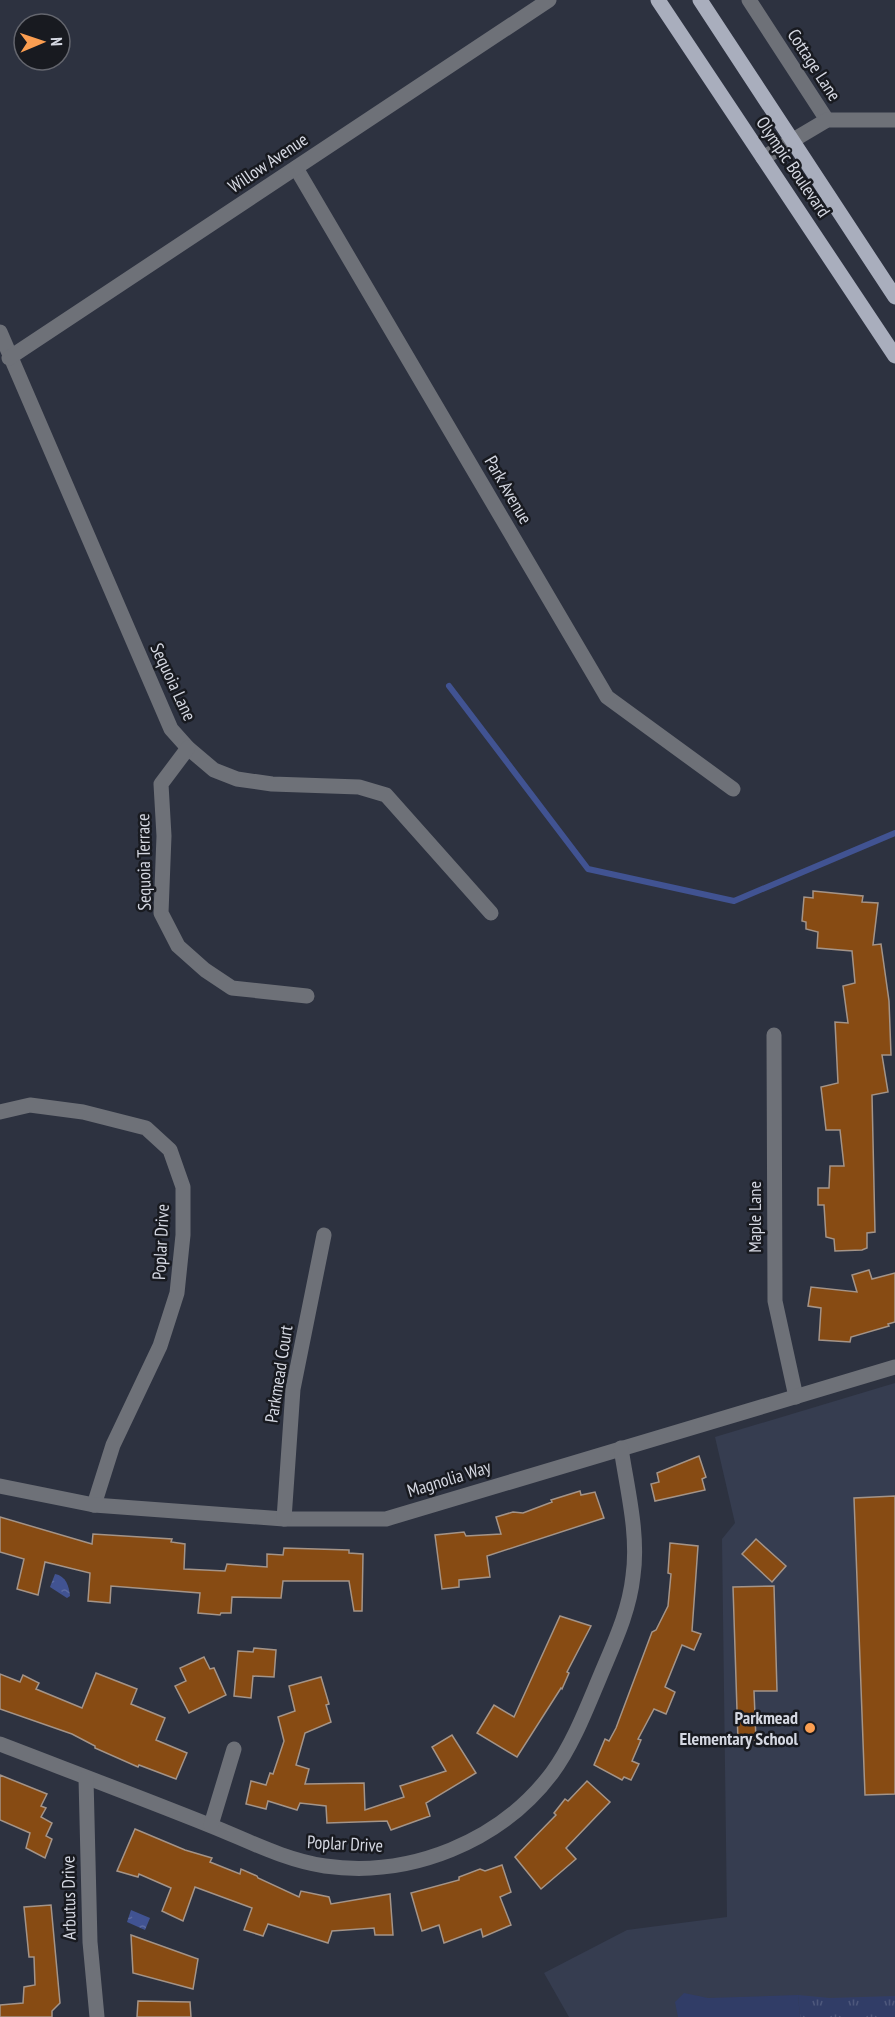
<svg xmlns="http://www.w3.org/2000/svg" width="895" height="2017" viewBox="0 0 895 2017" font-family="'PT Sans Narrow',sans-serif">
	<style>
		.built { fill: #363d50 }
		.grass { fill: url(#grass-tufts) }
		.pitch { fill: #313d67 }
		.water { fill: url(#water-ripples) }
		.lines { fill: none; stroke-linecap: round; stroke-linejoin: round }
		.stream { stroke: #415392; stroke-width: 6 }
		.building { fill: #874b13; stroke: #a49488; stroke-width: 1.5 }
		.minor { stroke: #6e7178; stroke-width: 15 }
		.major { stroke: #a9aebd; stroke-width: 15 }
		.poi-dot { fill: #fb9e51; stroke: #181a20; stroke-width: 2 }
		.labels { text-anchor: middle; stroke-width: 5; stroke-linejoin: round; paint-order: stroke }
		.street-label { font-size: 18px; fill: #d5d8e2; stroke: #181a20 }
		.poi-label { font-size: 18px; font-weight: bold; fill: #d5d8e2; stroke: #181a20; text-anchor: end }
	</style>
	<defs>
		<pattern id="grass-tufts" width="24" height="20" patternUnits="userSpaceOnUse" patternTransform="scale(1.5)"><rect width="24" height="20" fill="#313d67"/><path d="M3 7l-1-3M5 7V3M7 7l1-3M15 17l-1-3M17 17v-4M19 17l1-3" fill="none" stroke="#4e587c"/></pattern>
		<pattern id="water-ripples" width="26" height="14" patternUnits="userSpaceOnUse" patternTransform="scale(1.5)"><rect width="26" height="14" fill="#415392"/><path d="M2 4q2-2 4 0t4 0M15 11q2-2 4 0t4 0" fill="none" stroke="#5c6ba1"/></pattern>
	</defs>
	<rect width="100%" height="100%" fill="#2d3240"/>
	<!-- built -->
	<path class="built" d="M 895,1383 L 895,2017 L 569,2017 L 544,1973 L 627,1930 L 727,1917 L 722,1539 L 735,1523 L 715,1437 Z"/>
	<!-- grass -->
	<path class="grass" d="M 798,1995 L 830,1998 L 895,1996 L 895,2017 L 800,2017 Z"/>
	<!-- pitch -->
	<path class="pitch" d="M 684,1993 L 708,1998 L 798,1995 L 800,2017 L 678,2017 L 675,2002 Z"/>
	<!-- water -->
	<g class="water">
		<path d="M 55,1574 C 66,1576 69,1586 70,1596 L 67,1598 L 50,1587 Z"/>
		<path d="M 131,1910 L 150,1918 L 145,1930 L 127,1922 Z"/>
	</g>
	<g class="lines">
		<!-- stream -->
		<path class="stream" d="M 449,686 L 588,869 L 734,901 L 895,833"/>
	</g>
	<!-- building -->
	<g class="building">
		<path d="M 813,891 L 863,896 L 862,902 L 878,903 L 873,945 L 881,944 L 889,1001 L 891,1055 L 882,1055 L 888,1092 L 872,1095 L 875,1232 L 867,1233 L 867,1248 L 862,1250 L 835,1251 L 834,1239 L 826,1237 L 824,1205 L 818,1205 L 818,1188 L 829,1188 L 830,1166 L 844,1166 L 840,1130 L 826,1130 L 821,1087 L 838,1083 L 835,1022 L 848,1023 L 843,986 L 855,983 L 852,951 L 817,948 L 818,932 L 806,929 L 806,922 L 802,921 L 804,897 L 813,898 Z"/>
		<path d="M 869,1270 L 872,1279 L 895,1273 L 895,1322 L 888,1324 L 889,1326 L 851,1337 L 850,1342 L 819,1340 L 821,1308 L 808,1306 L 811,1287 L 857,1292 L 852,1275 Z"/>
		<path d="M 699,1456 L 706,1477 L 702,1479 L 705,1490 L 655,1501 L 651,1484 L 659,1482 L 657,1473 Z"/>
		<path d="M 580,1491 L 581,1495 L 595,1492 L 604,1518 L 487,1556 L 490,1577 L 459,1580 L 459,1587 L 442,1589 L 435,1535 L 464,1532 L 466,1536 L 501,1534 L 496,1517 L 513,1512 L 523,1513 L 552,1502 L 551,1500 Z"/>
		<path d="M 895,1496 L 895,1794 L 865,1795 L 854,1498 Z"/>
		<path d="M 0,1517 L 92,1544 L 93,1534 L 172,1539 L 171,1542 L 185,1544 L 184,1569 L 225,1571 L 227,1564 L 267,1567 L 267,1554 L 283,1555 L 284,1548 L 349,1550 L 349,1553 L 363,1554 L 362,1611 L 354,1611 L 349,1581 L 283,1581 L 281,1598 L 232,1597 L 231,1613 L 221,1613 L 220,1615 L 198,1613 L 200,1593 L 111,1586 L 110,1603 L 88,1601 L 90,1573 L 45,1562 L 38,1595 L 17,1589 L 24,1559 L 0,1552 Z"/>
		<path d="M 756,1539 L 786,1566 L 772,1582 L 742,1554 Z"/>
		<path d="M 670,1543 L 698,1546 L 692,1631 L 701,1634 L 694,1650 L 682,1645 L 665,1687 L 675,1692 L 666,1714 L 654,1709 L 638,1739 L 641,1740 L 632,1761 L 639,1764 L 631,1780 L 624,1777 L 622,1780 L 594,1765 L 605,1739 L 609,1741 L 616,1728 L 652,1632 L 656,1630 L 668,1606 L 671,1574 L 668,1573 Z"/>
		<path d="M 774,1586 L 777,1691 L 754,1691 L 756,1740 L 738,1741 L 733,1587 Z"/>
		<path d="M 560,1616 L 591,1626 L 567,1672 L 569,1673 L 562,1689 L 561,1688 L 517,1757 L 477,1733 L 494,1705 L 514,1717 Z"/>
		<path d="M 254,1648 L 276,1650 L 274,1677 L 253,1676 L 251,1698 L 234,1696 L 238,1651 L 253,1652 Z"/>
		<path d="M 204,1657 L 210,1669 L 214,1668 L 226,1695 L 189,1713 L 175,1686 L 186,1681 L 180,1668 Z"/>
		<path d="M 96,1673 L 137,1689 L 131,1704 L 165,1718 L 156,1740 L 187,1753 L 176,1779 L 139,1765 L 138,1767 L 95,1748 L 95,1746 L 72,1734 L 0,1709 L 0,1674 L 20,1682 L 23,1675 L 39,1683 L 36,1689 L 82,1708 Z"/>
		<path d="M 321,1677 L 329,1704 L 326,1705 L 331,1722 L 305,1733 L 296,1765 L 309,1769 L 305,1784 L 364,1783 L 365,1810 L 404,1797 L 400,1786 L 446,1771 L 432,1747 L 452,1735 L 476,1773 L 426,1803 L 430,1816 L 391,1830 L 387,1821 L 327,1823 L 326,1806 L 300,1803 L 297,1810 L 268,1801 L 266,1809 L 246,1804 L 251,1781 L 266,1785 L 270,1773 L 273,1774 L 284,1741 L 278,1717 L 295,1711 L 289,1686 Z"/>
		<path d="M 0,1775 L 47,1794 L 41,1806 L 46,1808 L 41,1817 L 52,1823 L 46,1836 L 52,1839 L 45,1858 L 26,1848 L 30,1833 L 0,1820 Z"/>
		<path d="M 587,1781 L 610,1802 L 566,1848 L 576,1859 L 541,1889 L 515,1857 L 556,1815 L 554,1813 L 565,1799 L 568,1801 Z"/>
		<path d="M 135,1829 L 185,1850 L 212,1858 L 210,1862 L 240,1874 L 241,1869 L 257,1876 L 258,1878 L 299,1897 L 301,1891 L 329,1897 L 331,1904 L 390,1894 L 393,1935 L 375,1935 L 374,1928 L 332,1931 L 328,1943 L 268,1924 L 263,1936 L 244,1930 L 252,1908 L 195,1887 L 183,1921 L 162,1911 L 171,1888 L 139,1874 L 138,1877 L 117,1871 Z"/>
		<path d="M 502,1865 L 511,1892 L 500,1897 L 511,1925 L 483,1937 L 481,1929 L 444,1943 L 439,1925 L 422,1931 L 411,1893 L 459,1880 L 459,1877 L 480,1869 L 485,1871 Z"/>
		<path d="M 51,1905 L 60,2003 L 52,2011 L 52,2017 L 0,2017 L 0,2005 L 23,2003 L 24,1987 L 35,1985 L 34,1957 L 29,1957 L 24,1907 Z"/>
		<path d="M 131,1935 L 198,1959 L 193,1989 L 133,1973 Z"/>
		<path d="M 138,2001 L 190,2002 L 191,2017 L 137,2017 Z"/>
	</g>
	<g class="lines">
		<!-- minor -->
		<g class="minor">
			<path d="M 749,0 L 827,120"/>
			<path d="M 763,158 L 827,120 L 895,120"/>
			<path d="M 296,168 L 607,697 L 733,789"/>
			<path d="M 0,332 L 171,729 L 188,748 L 214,770 L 237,779 L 272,784 L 359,787 L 386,795 L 491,913"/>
			<path d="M 9,358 L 549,0"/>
			<path d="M 188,748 L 161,784 L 164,836 L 161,913 L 178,946 L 205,970 L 232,988 L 307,996"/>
			<path d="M 774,1035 L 775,1301 L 796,1397"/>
			<path d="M 0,1112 L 30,1105 L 83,1112 L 146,1128 L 170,1150 L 183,1187 L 183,1235 L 177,1293 L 160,1346 L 113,1445 L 94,1505"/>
			<path d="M 0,1486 L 94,1505 L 284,1519 L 386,1519 L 895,1367"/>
			<path d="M 284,1519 L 293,1389 L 324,1235"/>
			<path d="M 0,1744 C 70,1771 139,1797 209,1825 C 247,1840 284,1860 325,1866 C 410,1878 500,1842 552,1773 C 572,1746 586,1710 599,1679 C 613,1645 629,1613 633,1576 C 639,1534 627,1489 621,1448"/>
			<path d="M 86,1778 L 90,1942 L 97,2017"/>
			<path d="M 211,1825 L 234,1749"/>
		</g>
		<!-- major -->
		<g class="major">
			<path d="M 658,0 L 895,356"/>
			<path d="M 700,0 L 895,297"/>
		</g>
	</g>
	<!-- markers -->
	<circle class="poi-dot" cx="810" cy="1728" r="6"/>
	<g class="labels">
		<!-- street labels -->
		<g class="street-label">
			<text transform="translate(814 65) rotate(57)" y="6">Cottage Lane</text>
			<text transform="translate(268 163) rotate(-34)" y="6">Willow Avenue</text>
			<text transform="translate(793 167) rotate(56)" y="6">Olympic Boulevard</text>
			<text transform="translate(508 490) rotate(60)" y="6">Park Avenue</text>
			<text transform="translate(173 682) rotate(65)" y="6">Sequoia Lane</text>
			<text transform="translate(144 862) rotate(-91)" y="6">Sequoia Terrace</text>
			<text transform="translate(755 1217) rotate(-90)" y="6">Maple Lane</text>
			<text transform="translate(161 1242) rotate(-87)" y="6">Poplar Drive</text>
			<text transform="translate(279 1374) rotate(-81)" y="6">Parkmead Court</text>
			<text transform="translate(449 1479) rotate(-17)" y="6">Magnolia Way</text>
			<text transform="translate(345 1844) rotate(3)" y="6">Poplar Drive</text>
			<text transform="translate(69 1898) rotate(-91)" y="6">Arbutus Drive</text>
		</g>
		<!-- poi labels -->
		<g class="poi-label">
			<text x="798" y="1724">Parkmead<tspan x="798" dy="21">Elementary School</tspan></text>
		</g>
	</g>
	<!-- north arrow -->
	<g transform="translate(42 42) rotate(88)"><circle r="28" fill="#181a20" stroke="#64666e" stroke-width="1.5"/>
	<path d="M0-4.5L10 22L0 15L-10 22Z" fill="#fb9e51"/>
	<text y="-9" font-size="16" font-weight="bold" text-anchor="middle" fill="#d5d8e2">N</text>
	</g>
</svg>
